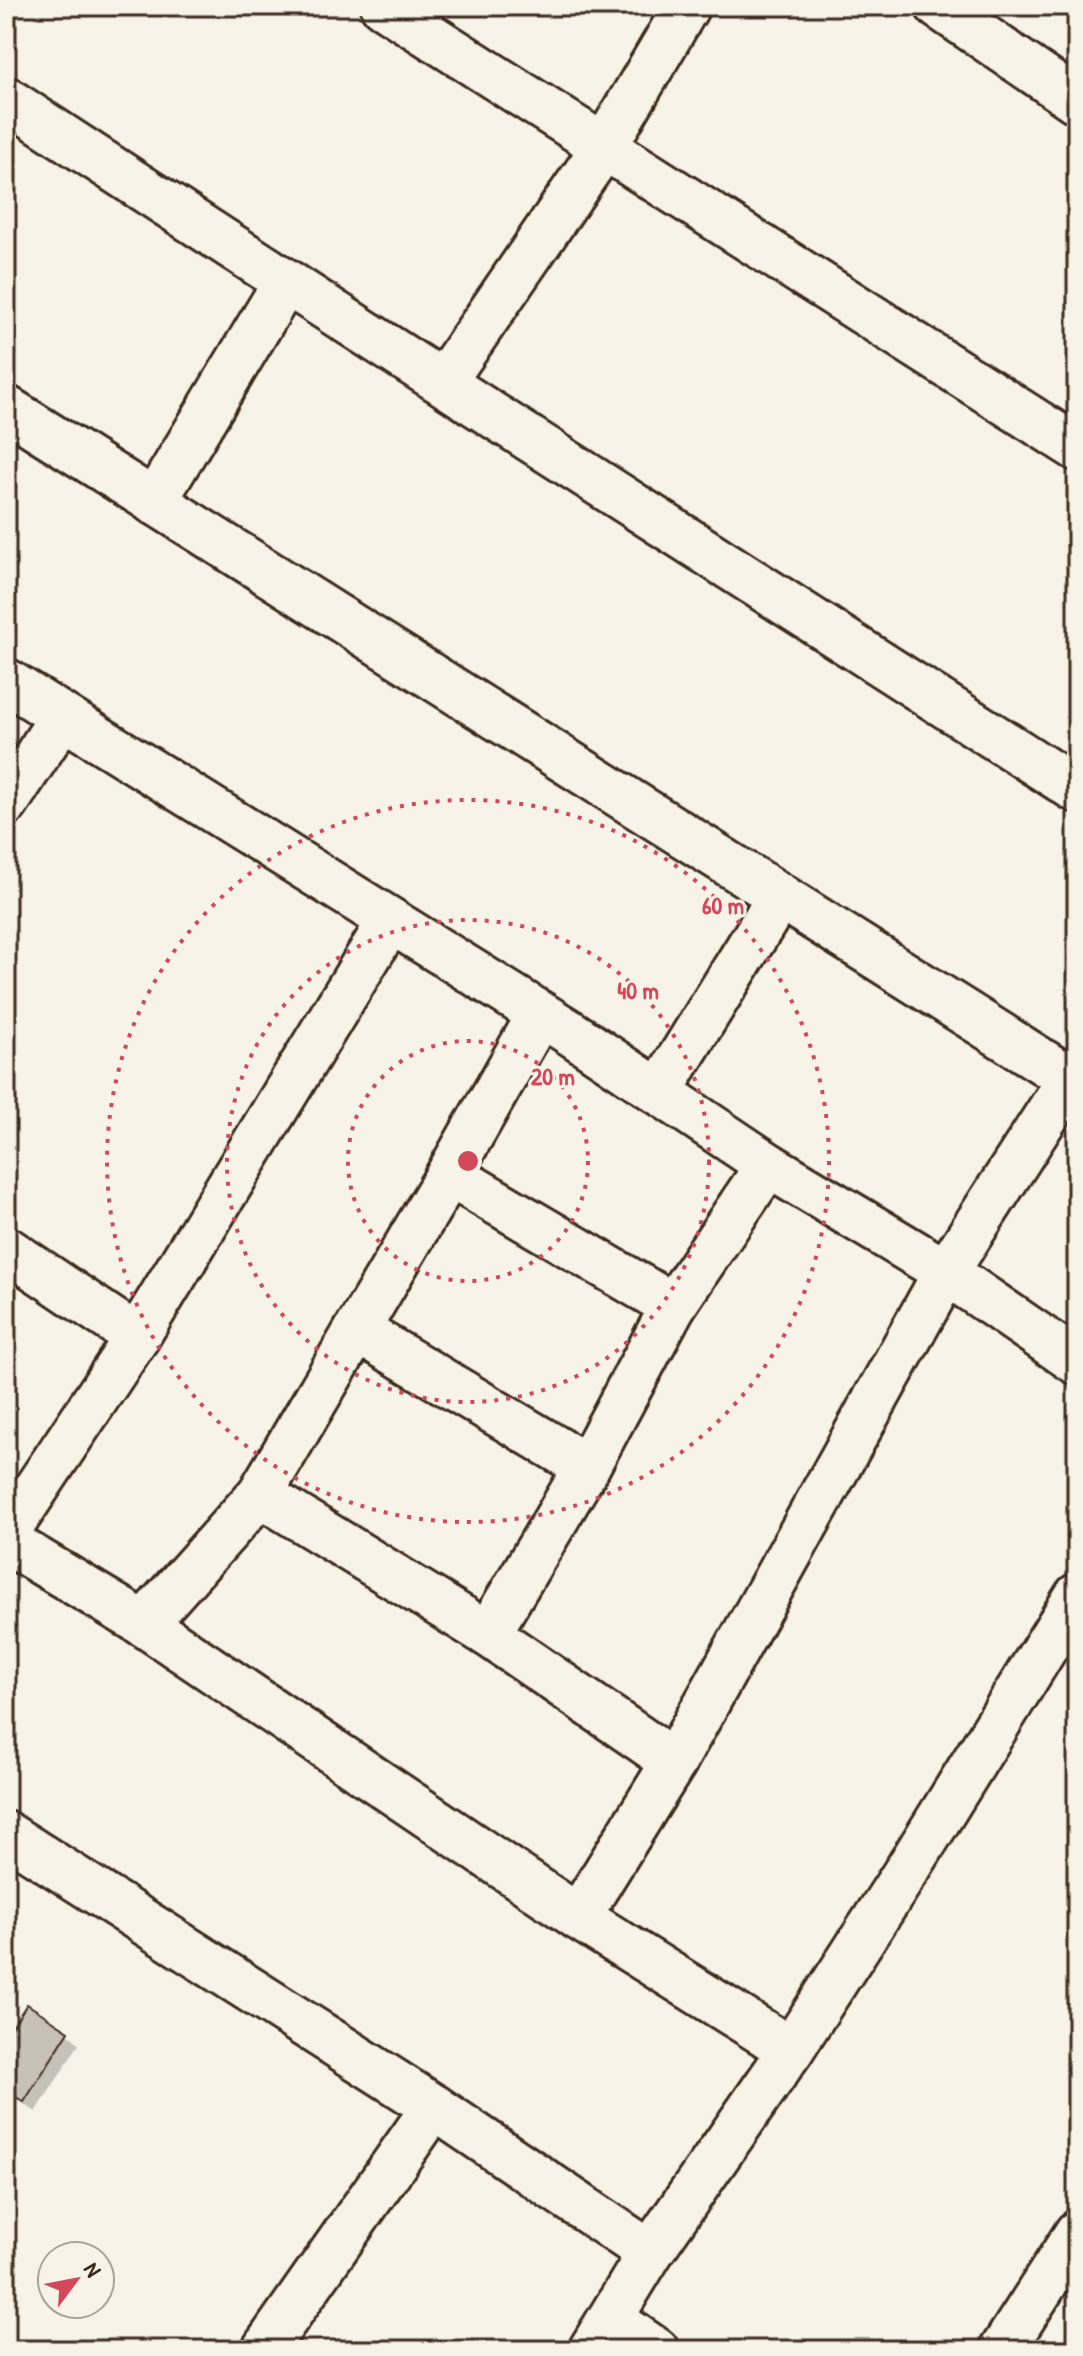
<svg xmlns="http://www.w3.org/2000/svg" width="1083" height="2356" viewBox="0 0 1083 2356" font-family="'Patrick Hand',sans-serif">
	<style>
		.shadow { fill: #0003 }
		.building { fill: #c8c1b6; stroke: #3b2a1e; stroke-width: 2 }
		.lines { fill: none; stroke-linecap: round; stroke-linejoin: round }
		.minor-casing { stroke: #3b2a1e; stroke-width: 50 }
		.minor { stroke: #f7f3e8; stroke-width: 44 }
		.ring { fill: none; stroke: #d1495b; stroke-width: 4; stroke-dasharray: 4 8 }
		.centre { fill: #d1495b; stroke: #f7f3e8; stroke-width: 4 }
		.ring-label { font-size: 24px; text-anchor: middle; font-weight: bold; fill: #d1495b; stroke: #f7f3e8; stroke-width: 6; stroke-linejoin: round; paint-order: stroke }
	</style>
	<rect width="100%" height="100%" fill="#f7f3e8"/>
	<filter id="ink" filterUnits="userSpaceOnUse"><feTurbulence type="fractalNoise" baseFrequency=".0125" numOctaves="2"/><feDisplacementMap in="SourceGraphic" scale="16" xChannelSelector="R" yChannelSelector="G"/><feConvolveMatrix kernelMatrix="1 2 1 2 8 2 1 2 1" color-interpolation-filters="sRGB"/></filter>
	<g filter="url(#ink)">
		<!-- shadow -->
		<path class="shadow" d="M 67,2032 L 79,2044 L 36,2112 L 6,2093 L 6,2040 Z"/>
		<!-- building -->
		<path class="building" d="M 27,2004 L 69,2031 L 24,2102 L 6,2091 L 6,2036 Z"/>
		<g class="lines">
			<defs>
				<g id="minor">
					<path d="M 383,6 L 1077,448"/>
					<path d="M 938,6 L 1077,101"/>
					<path d="M 6,99 C 361,333 720,560 1077,790"/>
					<path d="M 443,382 L 604,147 L 687,6"/>
					<path d="M 6,408 L 1070,1079 L 1077,1068"/>
					<path d="M 154,502 L 285,283"/>
					<path d="M 6,681 L 571,1033 L 768,1165 L 946,1272 L 1077,1362"/>
					<path d="M 6,803 L 62,717"/>
					<path d="M 659,1092 L 780,896"/>
					<path d="M 449,1174 L 673,1306"/>
					<path d="M 6,1249 L 137,1337"/>
					<path d="M 357,1330 L 587,1467"/>
					<path d="M 260,1494 L 488,1634 L 674,1762"/>
					<path d="M 6,1534 L 137,1337 L 390,921"/>
					<path d="M 6,1541 L 144,1624 L 578,1917 L 791,2050"/>
					<path d="M 144,1624 L 260,1494 L 449,1174 L 540,1014"/>
					<path d="M 488,1634 L 587,1467 L 673,1306 L 768,1165"/>
					<path d="M 6,1834 L 434,2107 L 650,2253"/>
					<path d="M 578,1917 L 674,1762 L 946,1272 L 1070,1079"/>
					<path d="M 611,2319 L 656,2350"/>
					<path d="M 264,2350 L 434,2107"/>
					<path d="M 591,2350 L 650,2253 L 791,2050 L 909,1867 L 1077,1596"/>
					<path d="M 1002,2350 L 1077,2233"/>
				</g>
			</defs>
			<!-- minor casing -->
			<use href="#minor" class="minor-casing"/>
			<!-- minor -->
			<use href="#minor" class="minor"/>
		</g>
	</g>
	<!-- distance rings -->
	<g class="ring">
		<circle cx="468" cy="1161" r="120"/>
		<circle cx="468" cy="1161" r="241"/>
		<circle cx="468" cy="1161" r="361"/>
	</g>
	<circle cx="468" cy="1161" r="12" class="centre"/>
	<g class="ring-label">
		<text x="723" y="914">60 m</text>
		<text x="638" y="999">40 m</text>
		<text x="553" y="1085">20 m</text>
	</g>
	<!-- margin -->
	<rect width="1083" height="2356" fill="none" stroke="#f7f3e8" stroke-width="32"/>
	<rect x="16" y="16" width="1051" height="2324" fill="none" stroke="#3b2a1e" stroke-width="3" filter="url(#ink)"/>
	<!-- north arrow -->
	<g transform="translate(76 2280) rotate(58)"><circle r="38" fill="#f7f3e8" stroke="#aca397" stroke-width="2"/>
	<path d="M0-6L14 30L0 20L-14 30Z" fill="#d1495b"/>
	<text y="-12" font-size="22" font-weight="bold" text-anchor="middle" fill="#3b2a1e">N</text>
	</g>
</svg>
